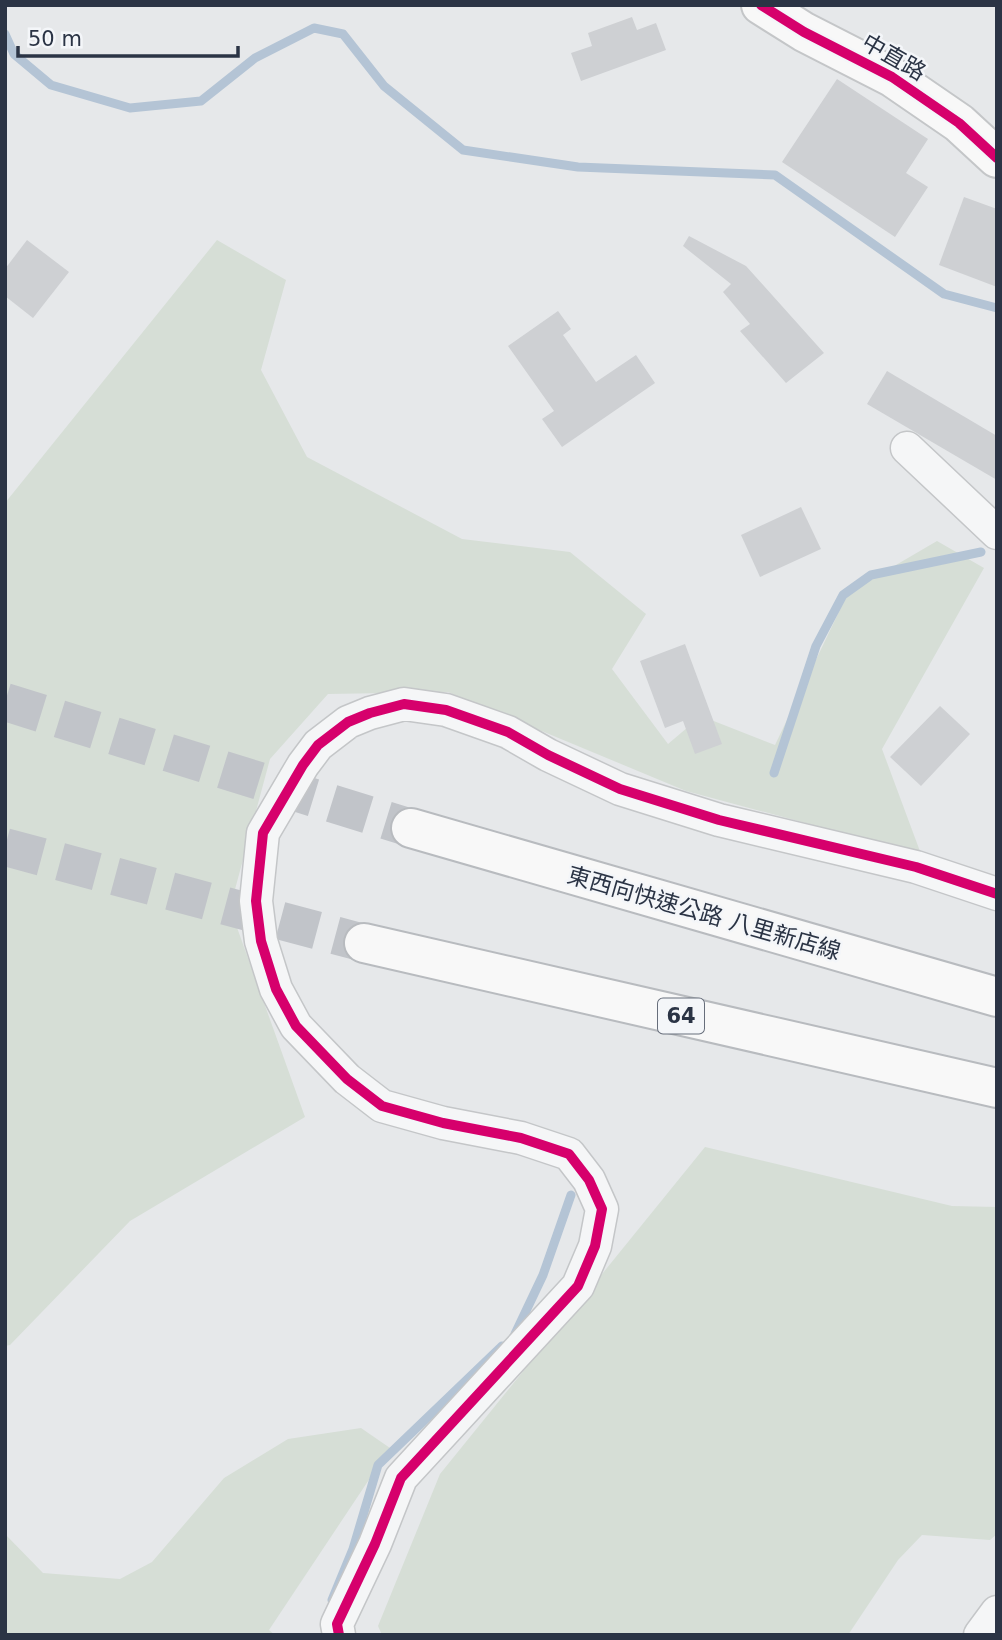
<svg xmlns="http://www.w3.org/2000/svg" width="1002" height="1640" viewBox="0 0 1002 1640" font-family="'DejaVu Sans','Noto Sans TC',sans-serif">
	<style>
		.green { fill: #d6ded6 }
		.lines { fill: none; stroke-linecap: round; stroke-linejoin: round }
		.stream { stroke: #b4c4d5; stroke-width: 9 }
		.building { fill: #ced0d3 }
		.highway-tunnel { stroke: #c1c4c9; stroke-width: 38; stroke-dasharray: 38 19; stroke-linecap: butt }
		.street-casing { stroke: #c4c6c8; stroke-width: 35 }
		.secondary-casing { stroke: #c4c6c8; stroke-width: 42 }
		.highway-casing { stroke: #b8bbbf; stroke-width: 42 }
		.street { stroke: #f5f6f7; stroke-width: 32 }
		.secondary { stroke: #f8f8f8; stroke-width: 38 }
		.highway { stroke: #f8f8f8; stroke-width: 38 }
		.cycleway-casing { stroke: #f4f6f9; stroke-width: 15 }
		.cycleway { stroke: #d6006c; stroke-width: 10 }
		.labels { text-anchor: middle; stroke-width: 5; stroke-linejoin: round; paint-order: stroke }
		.shield { fill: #f4f6f9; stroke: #676e7b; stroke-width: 2 }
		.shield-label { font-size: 21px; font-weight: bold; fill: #2b3445 }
		.street-label { font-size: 23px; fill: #2b3445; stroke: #f4f6f9 }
	</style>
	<rect width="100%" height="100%" fill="#e6e8ea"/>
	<!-- green -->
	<g class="green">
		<path d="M 217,240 L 286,280 L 261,370 L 307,457 L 462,539 L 570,552 L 646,614 L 612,669 L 668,744 L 701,716 L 775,745 L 848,593 L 937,541 L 984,568 L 882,749 L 921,854 L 686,791 L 448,692 L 328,694 L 270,759 L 230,908 L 305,1117 L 130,1221 L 10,1345 L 5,1346 L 5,503 Z"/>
		<path d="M 705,1147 L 952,1206 L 997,1207 L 997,1534 L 990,1540 L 922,1535 L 898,1560 L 848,1635 L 382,1635 L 378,1626 L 440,1474 Z"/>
		<path d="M 361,1428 L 390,1448 L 269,1630 L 275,1635 L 5,1635 L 5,1534 L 43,1573 L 120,1579 L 152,1562 L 224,1478 L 288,1439 Z"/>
	</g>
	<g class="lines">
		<!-- stream -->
		<g class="stream">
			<path d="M 5,34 L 14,54 L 51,85 L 130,108 L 201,101 L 255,58 L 314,28 L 343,34 L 384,86 L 463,150 L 578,167 L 775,175 L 944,294 L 997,308"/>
			<path d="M 774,773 L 816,646 L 843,595 L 871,575 L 981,552"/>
			<path d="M 515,1334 L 543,1275 L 571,1195"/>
			<path d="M 332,1600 L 353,1549 L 378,1465 L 502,1346"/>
		</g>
	</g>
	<!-- building -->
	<g class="building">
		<path d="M 632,17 L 637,30 L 656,23 L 666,50 L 581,81 L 571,53 L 592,46 L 588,33 Z"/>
		<path d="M 837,79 L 928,139 L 906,173 L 928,187 L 895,237 L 782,162 Z"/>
		<path d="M 964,197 L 997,209 L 997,287 L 939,265 Z"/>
		<path d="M 689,236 L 746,266 L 824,353 L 786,383 L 740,331 L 750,324 L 723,292 L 731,284 L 683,246 Z"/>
		<path d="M 27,240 L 69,272 L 33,318 L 5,296 L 5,269 Z"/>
		<path d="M 558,311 L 571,329 L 563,335 L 596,382 L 636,355 L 655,383 L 562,447 L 542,419 L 554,411 L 508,346 Z"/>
		<path d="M 887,371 L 997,436 L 997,480 L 867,404 Z"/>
		<path d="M 801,507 L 821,549 L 760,577 L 741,535 Z"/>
		<path d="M 685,644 L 722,744 L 695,754 L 683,721 L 665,728 L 640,661 Z"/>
		<path d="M 940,706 L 970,734 L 921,786 L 890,757 Z"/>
	</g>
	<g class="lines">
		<!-- highway-tunnel -->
		<g class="highway-tunnel">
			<path d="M 5,702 L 411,828"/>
			<path d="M 5,847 L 364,943"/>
		</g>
		<defs>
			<g id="street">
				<path d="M 907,448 L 997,533"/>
				<path d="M 339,1635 L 337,1624 L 375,1544 L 401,1478 L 578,1286 L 595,1246 L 602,1209 L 589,1180 L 569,1154 L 521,1138 L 443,1123 L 382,1106 L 347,1079 L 296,1026 L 276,989 L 261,941 L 256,901 L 263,833 L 303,765 L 318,745 L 348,722 L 370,713 L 404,704 L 446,710 L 508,732 L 548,755 L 620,789 L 719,820 L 916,867 L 997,894"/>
				<path d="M 980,1635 L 997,1612"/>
			</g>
			<path id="secondary" d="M 761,5 L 804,32 L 892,77 L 959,123 L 997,158"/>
			<g id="highway">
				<path d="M 411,828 L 997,997"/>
				<path d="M 364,943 L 997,1088"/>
			</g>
		</defs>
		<!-- street casing -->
		<use href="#street" class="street-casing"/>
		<!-- secondary casing -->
		<use href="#secondary" class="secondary-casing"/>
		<!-- highway casing -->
		<use href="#highway" class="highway-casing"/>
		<!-- street -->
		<use href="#street" class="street"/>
		<!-- secondary -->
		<use href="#secondary" class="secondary"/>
		<!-- highway -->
		<use href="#highway" class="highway"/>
		<defs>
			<g id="cycleway">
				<path d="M 761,5 L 804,32 L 892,77 L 959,123 L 997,158"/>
				<path d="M 339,1635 L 337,1624 L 375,1544 L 401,1478 L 578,1286 L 595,1246 L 602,1209 L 589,1180 L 569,1154 L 521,1138 L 443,1123 L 382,1106 L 347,1079 L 296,1026 L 276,989 L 261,941 L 256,901 L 263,833 L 303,765 L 318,745 L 348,722 L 370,713 L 404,704 L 446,710 L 508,732 L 548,755 L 620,789 L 719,820 L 916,867 L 997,894"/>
			</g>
		</defs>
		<!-- cycleway casing -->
		<use href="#cycleway" class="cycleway-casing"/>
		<!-- cycleway -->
		<use href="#cycleway" class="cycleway"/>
	</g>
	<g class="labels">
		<!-- shield labels -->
		<rect class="shield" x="658" y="998.5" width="46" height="35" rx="5"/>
		<g class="shield-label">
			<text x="681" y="1023">64</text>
		</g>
		<!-- street labels -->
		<g class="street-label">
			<text transform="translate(894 57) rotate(30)" y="8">中直路</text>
			<text transform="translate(704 913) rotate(16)" y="8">東西向快速公路 八里新店線</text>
		</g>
	</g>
	<!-- border -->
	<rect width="1002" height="1640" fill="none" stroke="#2b3445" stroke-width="14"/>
	<!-- scale -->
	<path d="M18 46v10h220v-10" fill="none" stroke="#2b3445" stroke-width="3.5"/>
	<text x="28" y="46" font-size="21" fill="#2b3445" stroke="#f4f6f9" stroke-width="5" paint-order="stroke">50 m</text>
</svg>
